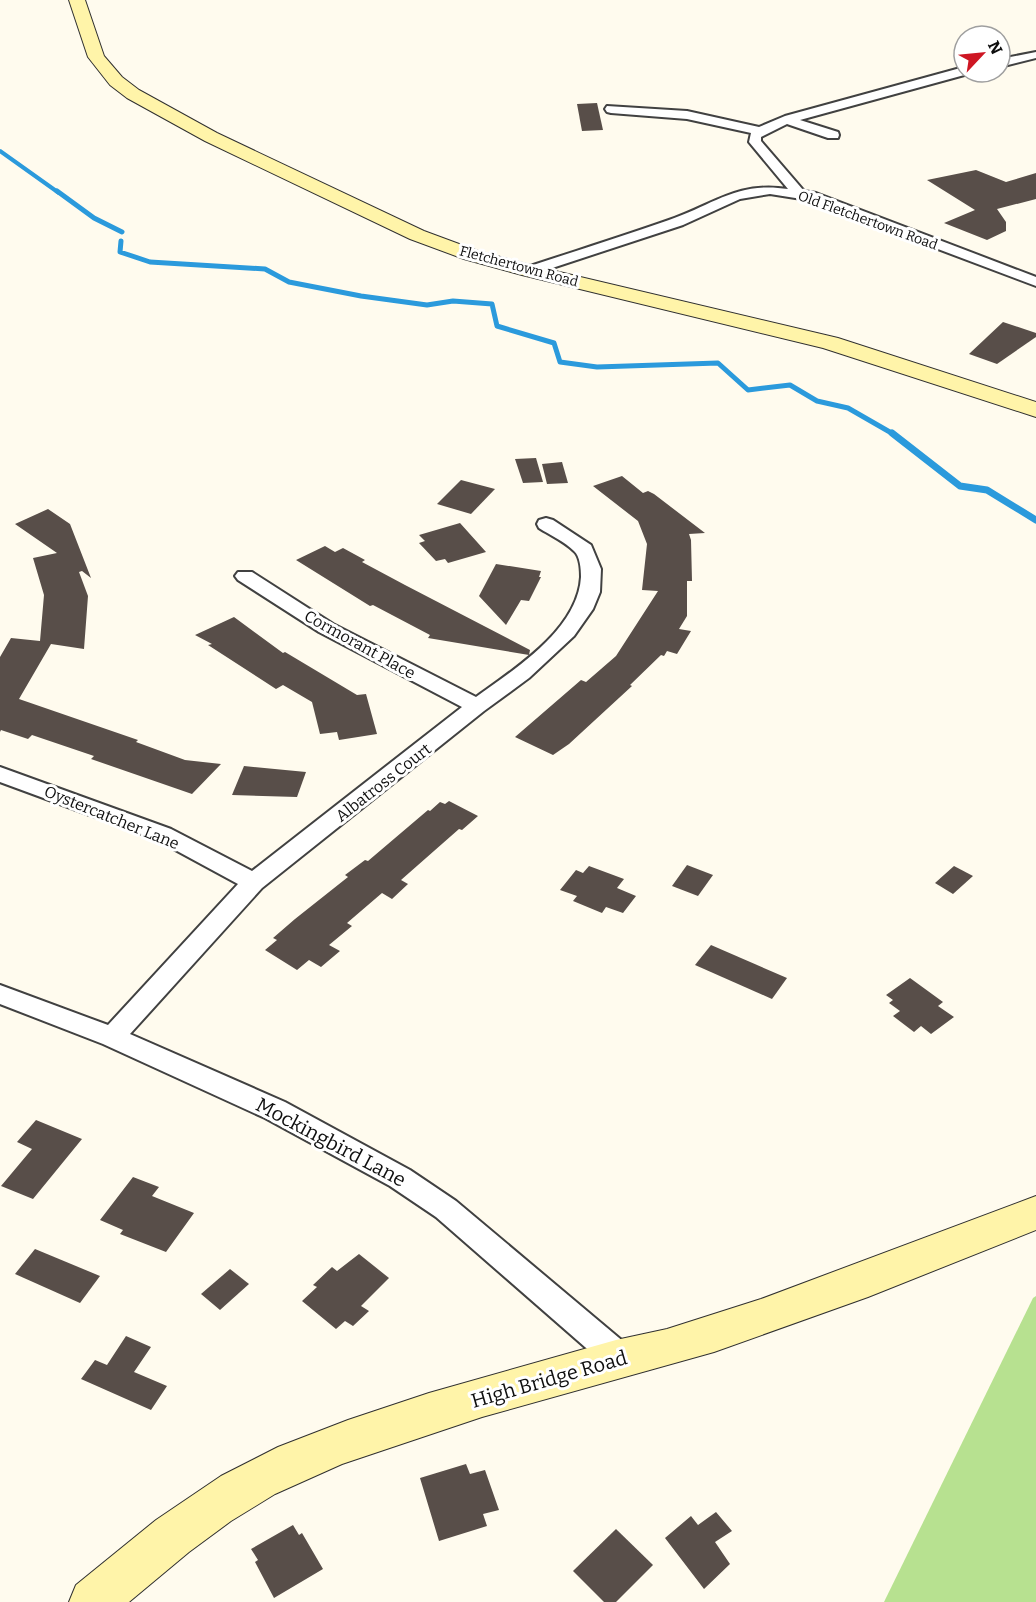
<svg xmlns="http://www.w3.org/2000/svg" width="1036" height="1602" viewBox="0 0 1036 1602" font-family="Bitter,serif">
	<style>
		.forest { fill: #b7e190 }
		.lines { fill: none; stroke-linecap: round; stroke-linejoin: round }
		.stream-far2 { stroke: #2b9adc; stroke-width: 4 }
		.stream-far1 { stroke: #2b9adc; stroke-width: 5 }
		.stream { stroke: #2b9adc; stroke-width: 7 }
		.building { fill: #584e49 }
		.street-casing { stroke: #414141; stroke-width: 4 }
		.secondary-casing { stroke: #303030; stroke-width: 2 }
		.street { fill: #fff; fill-rule: evenodd }
		.secondary { fill: #fff4a9; fill-rule: evenodd }
		.labels { text-anchor: middle; stroke-width: 6; stroke-linejoin: round; paint-order: stroke }
		.far-street-label { font-size: 14px; fill: #0e0e0e; stroke: #fff }
		.street-label { font-size: 16px; fill: #0e0e0e; stroke: #fff }
		.near-street-label { font-size: 20px; fill: #0e0e0e; stroke: #fff }
	</style>
	<rect width="100%" height="100%" fill="#fffbee"/>
	<!-- forest -->
	<path class="forest" d="M 1036,1296 L 1036,1602 L 884,1602 L 1033,1298 Z"/>
	<g class="lines">
		<!-- stream-far2 -->
		<path class="stream-far2" d="M 0,151 L 59,193"/>
		<!-- stream-far1 -->
		<g class="stream-far1">
			<path d="M 57,191 L 94,218 L 122,232"/>
			<path d="M 121,241 L 120,252 L 150,262 L 265,269 L 289,282 L 361,296 L 427,305 L 453,301 L 492,304 L 497,326 L 554,343 L 560,362 L 597,367 L 718,363 L 748,390 L 790,385 L 817,401 L 848,408 L 895,435"/>
		</g>
		<!-- stream -->
		<path class="stream" d="M 892,433 L 960,486 L 987,490 L 1036,520"/>
	</g>
	<!-- building -->
	<g class="building">
		<path d="M 597,103 L 603,130 L 582,131 L 577,104 Z"/>
		<path d="M 976,170 L 1006,182 L 1036,173 L 1036,199 L 997,209 L 1006,222 L 1006,231 L 987,240 L 944,223 L 975,210 L 927,180 Z"/>
		<path d="M 1003,322 L 1036,333 L 1036,337 L 997,364 L 969,354 Z"/>
		<path d="M 536,458 L 543,482 L 523,483 L 515,459 Z"/>
		<path d="M 562,462 L 568,483 L 547,484 L 542,464 Z"/>
		<path d="M 622,476 L 643,493 L 648,491 L 654,494 L 705,533 L 689,534 L 691,540 L 692,581 L 687,581 L 687,616 L 679,629 L 691,631 L 677,654 L 667,651 L 664,656 L 661,655 L 630,685 L 632,686 L 569,744 L 553,755 L 515,737 L 581,680 L 586,682 L 616,656 L 658,591 L 642,590 L 647,544 L 638,521 L 593,486 Z"/>
		<path d="M 461,480 L 495,489 L 471,514 L 437,504 Z"/>
		<path d="M 48,509 L 70,524 L 91,578 L 82,571 L 79,572 L 88,596 L 84,649 L 51,644 L 19,699 L 138,740 L 136,742 L 185,760 L 221,764 L 192,794 L 91,759 L 94,756 L 32,735 L 28,739 L 1,730 L 0,732 L 0,657 L 11,638 L 40,641 L 44,595 L 33,558 L 57,553 L 15,524 Z"/>
		<path d="M 460,523 L 486,552 L 448,563 L 445,559 L 436,561 L 419,543 L 425,541 L 419,535 Z"/>
		<path d="M 325,546 L 335,552 L 343,548 L 365,560 L 362,562 L 405,585 L 530,650 L 529,655 L 428,638 L 430,635 L 373,605 L 370,606 L 296,560 Z"/>
		<path d="M 496,564 L 541,571 L 539,577 L 541,577 L 529,601 L 521,600 L 506,625 L 479,596 Z"/>
		<path d="M 234,617 L 283,653 L 285,652 L 357,695 L 366,694 L 377,734 L 339,740 L 337,732 L 320,734 L 312,702 L 283,685 L 276,689 L 208,645 L 212,644 L 195,635 Z"/>
		<path d="M 244,766 L 306,772 L 297,797 L 232,795 Z"/>
		<path d="M 449,801 L 478,816 L 462,830 L 459,829 L 401,880 L 408,884 L 392,899 L 382,893 L 347,923 L 352,926 L 329,945 L 340,951 L 321,967 L 309,960 L 297,970 L 265,950 L 277,940 L 273,938 L 295,919 L 348,877 L 345,875 L 365,860 L 368,861 L 428,810 L 430,811 L 440,802 L 445,804 Z"/>
		<path d="M 687,865 L 713,875 L 698,896 L 672,886 Z"/>
		<path d="M 589,866 L 624,879 L 617,888 L 636,896 L 623,913 L 606,907 L 602,913 L 573,901 L 577,896 L 560,890 L 576,870 L 583,873 Z"/>
		<path d="M 954,866 L 973,876 L 953,894 L 935,883 Z"/>
		<path d="M 711,945 L 787,978 L 772,999 L 695,965 Z"/>
		<path d="M 910,978 L 943,1002 L 938,1006 L 954,1017 L 931,1034 L 921,1026 L 914,1032 L 893,1016 L 900,1011 L 889,1003 L 893,1000 L 886,995 Z"/>
		<path d="M 36,1120 L 82,1139 L 33,1199 L 1,1186 L 32,1149 L 17,1142 Z"/>
		<path d="M 133,1177 L 159,1187 L 152,1196 L 194,1213 L 166,1252 L 120,1234 L 123,1230 L 100,1220 Z"/>
		<path d="M 35,1249 L 100,1276 L 80,1303 L 15,1274 Z"/>
		<path d="M 359,1254 L 389,1278 L 361,1306 L 369,1311 L 353,1326 L 345,1321 L 336,1329 L 302,1301 L 317,1287 L 313,1285 L 332,1267 L 337,1271 Z"/>
		<path d="M 230,1269 L 249,1284 L 220,1310 L 201,1294 Z"/>
		<path d="M 126,1336 L 151,1347 L 134,1372 L 167,1386 L 151,1410 L 81,1379 L 95,1360 L 107,1365 Z"/>
		<path d="M 466,1464 L 470,1474 L 485,1470 L 499,1510 L 483,1514 L 487,1526 L 439,1541 L 420,1478 Z"/>
		<path d="M 716,1512 L 732,1531 L 715,1542 L 730,1564 L 704,1589 L 665,1538 L 691,1516 L 698,1525 Z"/>
		<path d="M 293,1525 L 299,1535 L 302,1533 L 323,1569 L 274,1598 L 255,1562 L 258,1560 L 251,1549 Z"/>
		<path d="M 616,1529 L 653,1565 L 616,1602 L 604,1602 L 573,1571 Z"/>
	</g>
	<g class="lines">
		<defs>
			<g id="street">
				<path d="M 1036,52 L 1036,58 L 1000,67 L 1000,59 Z"/>
				<path d="M 964,67 L 964,72 L 969,72 L 968,74 L 800,120 L 838,132 L 839,135 L 838,138 L 828,138 L 787,124 L 761,137 L 761,141 L 804,191 L 816,193 L 1036,277 L 1036,286 L 808,200 L 770,194 L 740,199 L 683,225 L 534,274 L 524,274 L 522,271 L 524,268 C 572,252 621,237 669,220 C 713,205 737,181 788,189 L 749,142 L 751,133 L 687,119 L 611,113 L 607,112 L 605,109 L 607,106 L 687,111 L 759,127 L 785,116 Z"/>
				<path d="M 546,518 L 553,520 L 591,545 L 601,569 L 600,592 L 593,609 L 574,636 L 529,678 L 484,711 L 262,888 L 130,1034 L 285,1102 L 410,1170 L 456,1201 L 631,1348 L 635,1358 L 631,1368 L 620,1372 L 609,1368 L 436,1217 L 390,1186 L 265,1118 L 103,1044 L 0,1004 L 0,985 L 108,1025 L 238,884 L 155,839 L 0,782 L 0,767 L 171,829 L 252,871 L 462,707 L 319,632 L 238,580 L 235,576 L 238,572 L 252,572 L 333,624 L 476,697 C 515,669 578,629 581,577 C 581,569 580,556 574,551 C 565,542 550,535 539,528 L 537,524 L 539,520 Z"/>
			</g>
			<g id="secondary">
				<path d="M 69,0 L 85,0 L 104,56 L 122,77 L 139,90 L 217,133 L 424,231 L 478,251 L 534,266 L 838,338 L 1036,402 L 1036,417 L 823,348 L 522,275 L 464,259 L 410,239 L 205,141 L 127,98 L 110,85 L 88,57 Z"/>
				<path d="M 1036,1196 L 1036,1230 L 868,1297 L 714,1352 L 482,1417 L 342,1464 L 275,1494 L 231,1521 L 189,1552 L 129,1602 L 69,1602 L 76,1585 L 156,1520 L 221,1476 L 278,1447 L 348,1420 L 429,1393 L 616,1340 L 667,1329 L 761,1299 Z"/>
			</g>
		</defs>
		<!-- street casing -->
		<use href="#street" class="street-casing"/>
		<!-- secondary casing -->
		<use href="#secondary" class="secondary-casing"/>
		<!-- street -->
		<use href="#street" class="street"/>
		<!-- secondary -->
		<use href="#secondary" class="secondary"/>
	</g>
	<g class="labels">
		<!-- far-street labels -->
		<g class="far-street-label">
			<text transform="translate(868 220) rotate(20)" y="5">Old Fletchertown Road</text>
			<text transform="translate(519 266) rotate(15)" y="5">Fletchertown Road</text>
		</g>
		<!-- street labels -->
		<g class="street-label">
			<text transform="translate(360 644) rotate(29)" y="6">Cormorant Place</text>
			<text transform="translate(383 782) rotate(-38)" y="6">Albatross Court</text>
			<text transform="translate(112 817) rotate(22)" y="6">Oystercatcher Lane</text>
		</g>
		<!-- near-street labels -->
		<g class="near-street-label">
			<text transform="translate(331 1142) rotate(28)" y="7">Mockingbird Lane</text>
			<text transform="translate(549 1379) rotate(-16)" y="7">High Bridge Road</text>
		</g>
	</g>
	<!-- north arrow -->
	<g transform="translate(982 54) rotate(64)"><circle r="28" fill="#ffffff" stroke="#9f9f9f" stroke-width="1.5"/>
	<path d="M0-4.5L10 22L0 15L-10 22Z" fill="#ce1623"/>
	<text y="-9" font-size="16" font-weight="bold" text-anchor="middle" fill="#0e0e0e">N</text>
	</g>
</svg>
